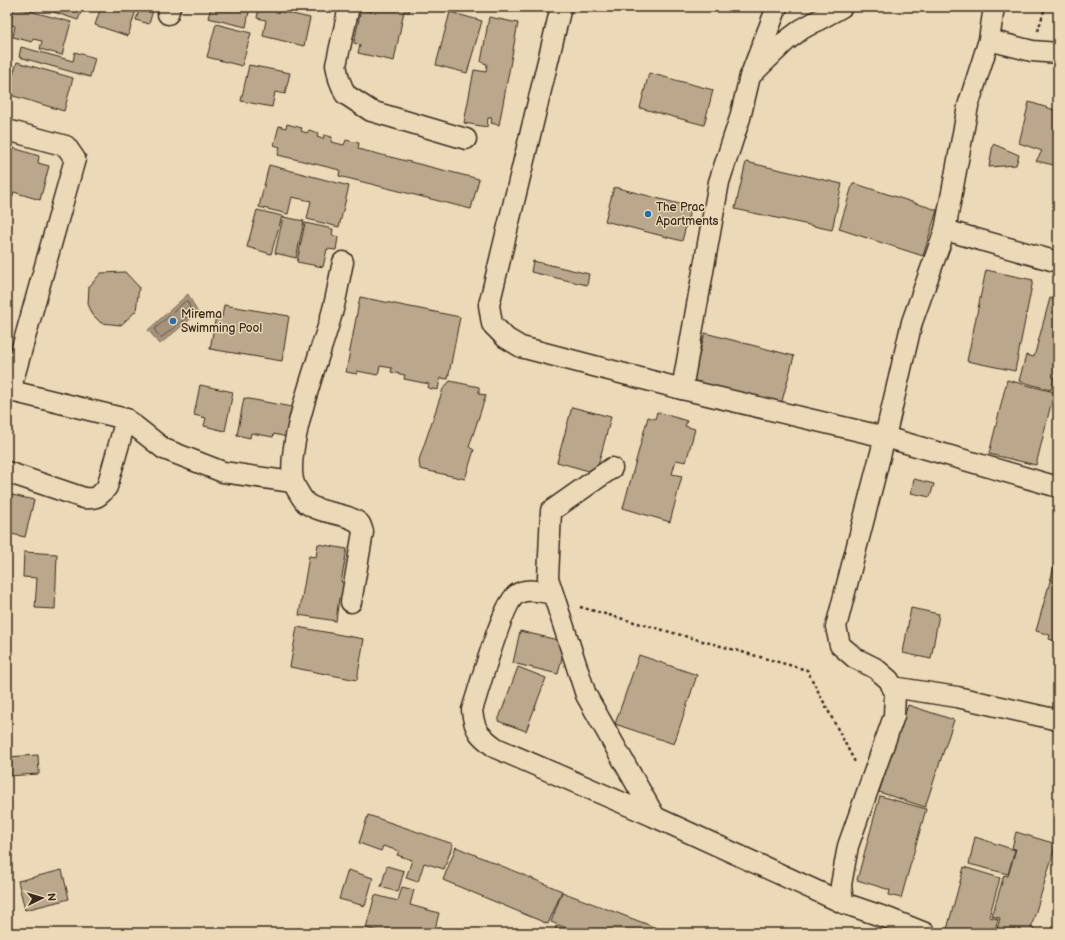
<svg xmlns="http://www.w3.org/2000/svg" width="1065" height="940" viewBox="0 0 1065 940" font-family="'Balsamiq Sans',sans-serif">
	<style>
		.water { fill: #a6937b; stroke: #7b6956 }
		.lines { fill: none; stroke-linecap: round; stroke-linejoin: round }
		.shore { stroke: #665443; stroke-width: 1 }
		.building { fill: #bba88c; stroke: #3b2a1e }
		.minor-casing { stroke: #3b2a1e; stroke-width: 23 }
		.path { stroke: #3b2a1e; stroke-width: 2.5; stroke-dasharray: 3 3; stroke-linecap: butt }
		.minor { stroke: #ecd9b7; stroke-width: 20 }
		.poi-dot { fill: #1f6fb2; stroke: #ecd9b7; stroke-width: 1.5 }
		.labels { text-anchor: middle; stroke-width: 3; stroke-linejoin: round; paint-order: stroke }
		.poi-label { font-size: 12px; fill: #3b2a1e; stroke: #ecd9b7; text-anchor: start }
	</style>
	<rect width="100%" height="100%" fill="#ecd9b7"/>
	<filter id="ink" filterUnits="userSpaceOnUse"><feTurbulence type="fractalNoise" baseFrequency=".025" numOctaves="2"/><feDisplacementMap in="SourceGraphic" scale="8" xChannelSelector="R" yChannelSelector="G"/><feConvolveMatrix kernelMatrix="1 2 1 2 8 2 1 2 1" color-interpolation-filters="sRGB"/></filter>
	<g filter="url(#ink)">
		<!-- water -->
		<path class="water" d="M 188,294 L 198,313 L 160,344 L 148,330 Z"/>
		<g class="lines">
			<!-- shore -->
			<path class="shore" d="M 186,301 L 188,302 L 192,313 L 162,337 L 160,337 L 155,331 L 155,329 Z"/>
		</g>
		<!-- building -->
		<g class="building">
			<path d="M 14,7 L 71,22 L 62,55 L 40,49 L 42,41 L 33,39 L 32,42 L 13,37 L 15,26 L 10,24 Z"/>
			<path d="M 38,7 L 83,7 L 78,20 Z"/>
			<path d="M 101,7 L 137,7 L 128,36 L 95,25 Z"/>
			<path d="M 140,7 L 154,7 L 149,24 L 136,20 Z"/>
			<path d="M 211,7 L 250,7 L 246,27 L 208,18 Z"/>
			<path d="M 259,7 L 270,7 L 270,9 L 310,18 L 304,46 L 263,36 L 266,20 L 257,18 Z"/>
			<path d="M 299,7 L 314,7 L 312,12 Z"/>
			<path d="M 372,7 L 410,7 L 409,12 L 404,11 L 394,61 L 358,53 L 360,45 L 354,43 L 361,9 L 371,12 Z"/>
			<path d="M 450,12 L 482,21 L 467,73 L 436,65 Z"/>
			<path d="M 489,17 L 518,23 L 499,125 L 491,123 L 492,118 L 488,118 L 487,127 L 464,123 L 474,70 L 486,72 L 487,64 L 481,62 Z"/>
			<path d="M 216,24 L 251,33 L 242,66 L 207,57 Z"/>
			<path d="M 21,47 L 73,61 L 75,52 L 95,58 L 90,77 L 19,57 Z"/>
			<path d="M 17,62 L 73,78 L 64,111 L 7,94 Z"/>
			<path d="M 249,65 L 290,73 L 285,94 L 275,92 L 272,107 L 241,101 Z"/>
			<path d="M 649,73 L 713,90 L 704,125 L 640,108 Z"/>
			<path d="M 1029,102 L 1058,111 L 1058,166 L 1036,161 L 1042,151 L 1019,143 Z"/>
			<path d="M 287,124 L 302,128 L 301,131 L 307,133 L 309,130 L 318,133 L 317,137 L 323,139 L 324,135 L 332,137 L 331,142 L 344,145 L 346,140 L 359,143 L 358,149 L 479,179 L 471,209 L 339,176 L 340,170 L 278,155 L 280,147 L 274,145 L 279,126 L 286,128 Z"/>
			<path d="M 993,144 L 1019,155 L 1016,165 L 989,167 Z"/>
			<path d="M 7,146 L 39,156 L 38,163 L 49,166 L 40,200 L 14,192 L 12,198 L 7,197 Z"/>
			<path d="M 746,162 L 842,184 L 832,230 L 735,209 Z"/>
			<path d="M 269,165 L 349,186 L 339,227 L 307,219 L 311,201 L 292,197 L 288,214 L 259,207 Z"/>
			<path d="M 853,183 L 937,210 L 923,256 L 839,229 Z"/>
			<path d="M 614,187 L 691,207 L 682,241 L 605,221 Z"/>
			<path d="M 257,210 L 282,216 L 271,254 L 247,247 Z"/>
			<path d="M 283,217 L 304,221 L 296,258 L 275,253 Z"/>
			<path d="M 305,223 L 333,229 L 332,235 L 338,237 L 336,250 L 327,249 L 323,267 L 297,262 Z"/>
			<path d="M 533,261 L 589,274 L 587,285 L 531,272 Z"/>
			<path d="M 986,270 L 1033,280 L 1015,371 L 967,361 Z"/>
			<path d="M 125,272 L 139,287 L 136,311 L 121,325 L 101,323 L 93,315 L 88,304 L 89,287 L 101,273 Z"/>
			<path d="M 360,297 L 460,317 L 448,379 L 440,378 L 438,390 L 428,388 L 429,384 L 404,379 L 405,375 L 391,372 L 392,368 L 380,366 L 378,375 L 357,371 L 357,374 L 346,372 Z"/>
			<path d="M 1050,298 L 1058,301 L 1058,364 L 1051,390 L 1019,381 L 1026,355 L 1034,357 Z"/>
			<path d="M 224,305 L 289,316 L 282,361 L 210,349 L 216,316 L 222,317 Z"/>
			<path d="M 705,333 L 794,356 L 781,405 L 692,381 Z"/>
			<path d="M 1007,380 L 1054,392 L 1036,465 L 989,454 Z"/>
			<path d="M 450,381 L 479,387 L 479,394 L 486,395 L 469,447 L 474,450 L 465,479 L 420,469 L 419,460 L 443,389 Z"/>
			<path d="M 200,385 L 233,392 L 225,431 L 204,426 L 206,418 L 194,415 Z"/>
			<path d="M 244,398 L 297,408 L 291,438 L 274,434 L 273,437 L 251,433 L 250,438 L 237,435 Z"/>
			<path d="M 572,407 L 611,417 L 596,473 L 557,462 Z"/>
			<path d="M 657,412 L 687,421 L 685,426 L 695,429 L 686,462 L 676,460 L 672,474 L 682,476 L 670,522 L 623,508 L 648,417 L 655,419 Z"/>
			<path d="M 914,479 L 934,484 L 930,497 L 911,493 Z"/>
			<path d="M 8,494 L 34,500 L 25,537 L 7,533 Z"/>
			<path d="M 318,544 L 347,549 L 341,582 L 348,583 L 345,599 L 339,598 L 336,621 L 299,615 L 309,556 L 316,557 Z"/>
			<path d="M 24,552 L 57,554 L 55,609 L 35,608 L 37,578 L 23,577 Z"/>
			<path d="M 1058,553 L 1058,642 L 1049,639 L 1050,635 L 1036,631 Z"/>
			<path d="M 911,608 L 939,614 L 931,659 L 903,653 Z"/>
			<path d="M 297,627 L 364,639 L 357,680 L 290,667 Z"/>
			<path d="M 520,631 L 566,642 L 558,674 L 513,663 Z"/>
			<path d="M 639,655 L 697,675 L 674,744 L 615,724 Z"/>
			<path d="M 518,667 L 546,678 L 526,731 L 498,721 Z"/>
			<path d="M 908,705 L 954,720 L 925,807 L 879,792 Z"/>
			<path d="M 38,755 L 39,774 L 7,776 L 7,757 Z"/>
			<path d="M 880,796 L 926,809 L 901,898 L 889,895 L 890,890 L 857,880 Z"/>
			<path d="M 368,815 L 453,844 L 444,869 L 424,863 L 418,882 L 406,878 L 412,860 L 397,855 L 399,851 L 383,846 L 381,851 L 359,843 Z"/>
			<path d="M 1016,832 L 1056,844 L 1031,928 L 1034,928 L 1033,933 L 996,933 L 1000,918 L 992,916 L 1004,875 L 1008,876 L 1016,849 L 1012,848 Z"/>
			<path d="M 975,837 L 1015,850 L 1008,874 L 969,864 Z"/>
			<path d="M 456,847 L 562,891 L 548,924 L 443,880 Z"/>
			<path d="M 387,866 L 404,871 L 398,892 L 381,887 Z"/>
			<path d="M 964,867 L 1000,878 L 989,917 L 998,919 L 994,933 L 946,933 Z"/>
			<path d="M 62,870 L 69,899 L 25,910 L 18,881 Z"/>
			<path d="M 348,870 L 373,878 L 365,906 L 339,899 Z"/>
			<path d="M 402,887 L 414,890 L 410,905 L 439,913 L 434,933 L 383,933 L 366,928 L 375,895 L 398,901 Z"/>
			<path d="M 562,892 L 670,933 L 580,933 L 551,922 Z"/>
			<path d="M 556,926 L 576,933 L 554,933 Z"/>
		</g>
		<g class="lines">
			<defs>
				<g id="minor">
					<path d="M 349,7 L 336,65 L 339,79 L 345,94 L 371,111 L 466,139"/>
					<path d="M 561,7 L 489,305 L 492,324 L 506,338 L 521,347 L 682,389 L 885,437 L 1058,487"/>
					<path d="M 168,14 L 170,7"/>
					<path d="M 989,40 L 1032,51 L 1058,53"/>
					<path d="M 753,69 L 777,7"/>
					<path d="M 7,130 L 66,146 L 75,159 L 10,391"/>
					<path d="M 945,230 L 1058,262"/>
					<path d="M 343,262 C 339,279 337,296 332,313 C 323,348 279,458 296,488 C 299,493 302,499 306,503 C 320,514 350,513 360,524 C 361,526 362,529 363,532 L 351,602"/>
					<path d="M 682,389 L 719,182 L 740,118 L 750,76 L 786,41 L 802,29 L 842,7"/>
					<path d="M 7,390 L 126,419 L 164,449 L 223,472 L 292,482"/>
					<path d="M 612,468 L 551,511 L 548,578 L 586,695 L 655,817 L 843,903"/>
					<path d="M 7,472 L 84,498 C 96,499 99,497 107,487 L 126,419"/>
					<path d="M 553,594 C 542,592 530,588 519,593 C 503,599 479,690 472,710 C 474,731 480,736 496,748 L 655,817"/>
					<path d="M 892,687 L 957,697 L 1058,720"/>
					<path d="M 925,933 L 890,919 L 843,903 L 841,885 L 848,846 L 894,716 L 895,692 L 889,680 L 875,668 L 855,658 L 840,645 L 836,627 L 885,437 L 912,322 L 945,230 L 968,106 L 989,40 L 994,7"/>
				</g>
			</defs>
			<!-- minor casing -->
			<use href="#minor" class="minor-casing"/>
			<!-- path -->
			<g class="path">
				<path d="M 1038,31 L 1045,7"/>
				<path d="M 580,607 L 807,670 L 856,764"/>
			</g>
			<!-- minor -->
			<use href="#minor" class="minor"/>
		</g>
	</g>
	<!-- markers -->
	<g class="poi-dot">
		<circle cx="648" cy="214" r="4"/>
		<circle cx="173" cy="321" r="4"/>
	</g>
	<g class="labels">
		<!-- poi labels -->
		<g class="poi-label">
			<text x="656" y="211">The Prac<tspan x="656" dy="14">Apartments</tspan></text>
			<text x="181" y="318">Mirema<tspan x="181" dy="14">Swimming Pool</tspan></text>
		</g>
	</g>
	<!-- margin -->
	<rect width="1065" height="940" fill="none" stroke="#ecd9b7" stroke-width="24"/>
	<rect x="12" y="12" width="1041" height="916" fill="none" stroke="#3b2a1e" stroke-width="1.5" filter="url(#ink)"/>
	<!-- north arrow -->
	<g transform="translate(42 898) rotate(85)" stroke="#ecd9b7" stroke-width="3" paint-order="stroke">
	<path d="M0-3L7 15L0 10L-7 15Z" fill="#3b2a1e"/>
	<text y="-6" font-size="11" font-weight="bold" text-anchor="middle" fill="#3b2a1e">N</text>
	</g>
</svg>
